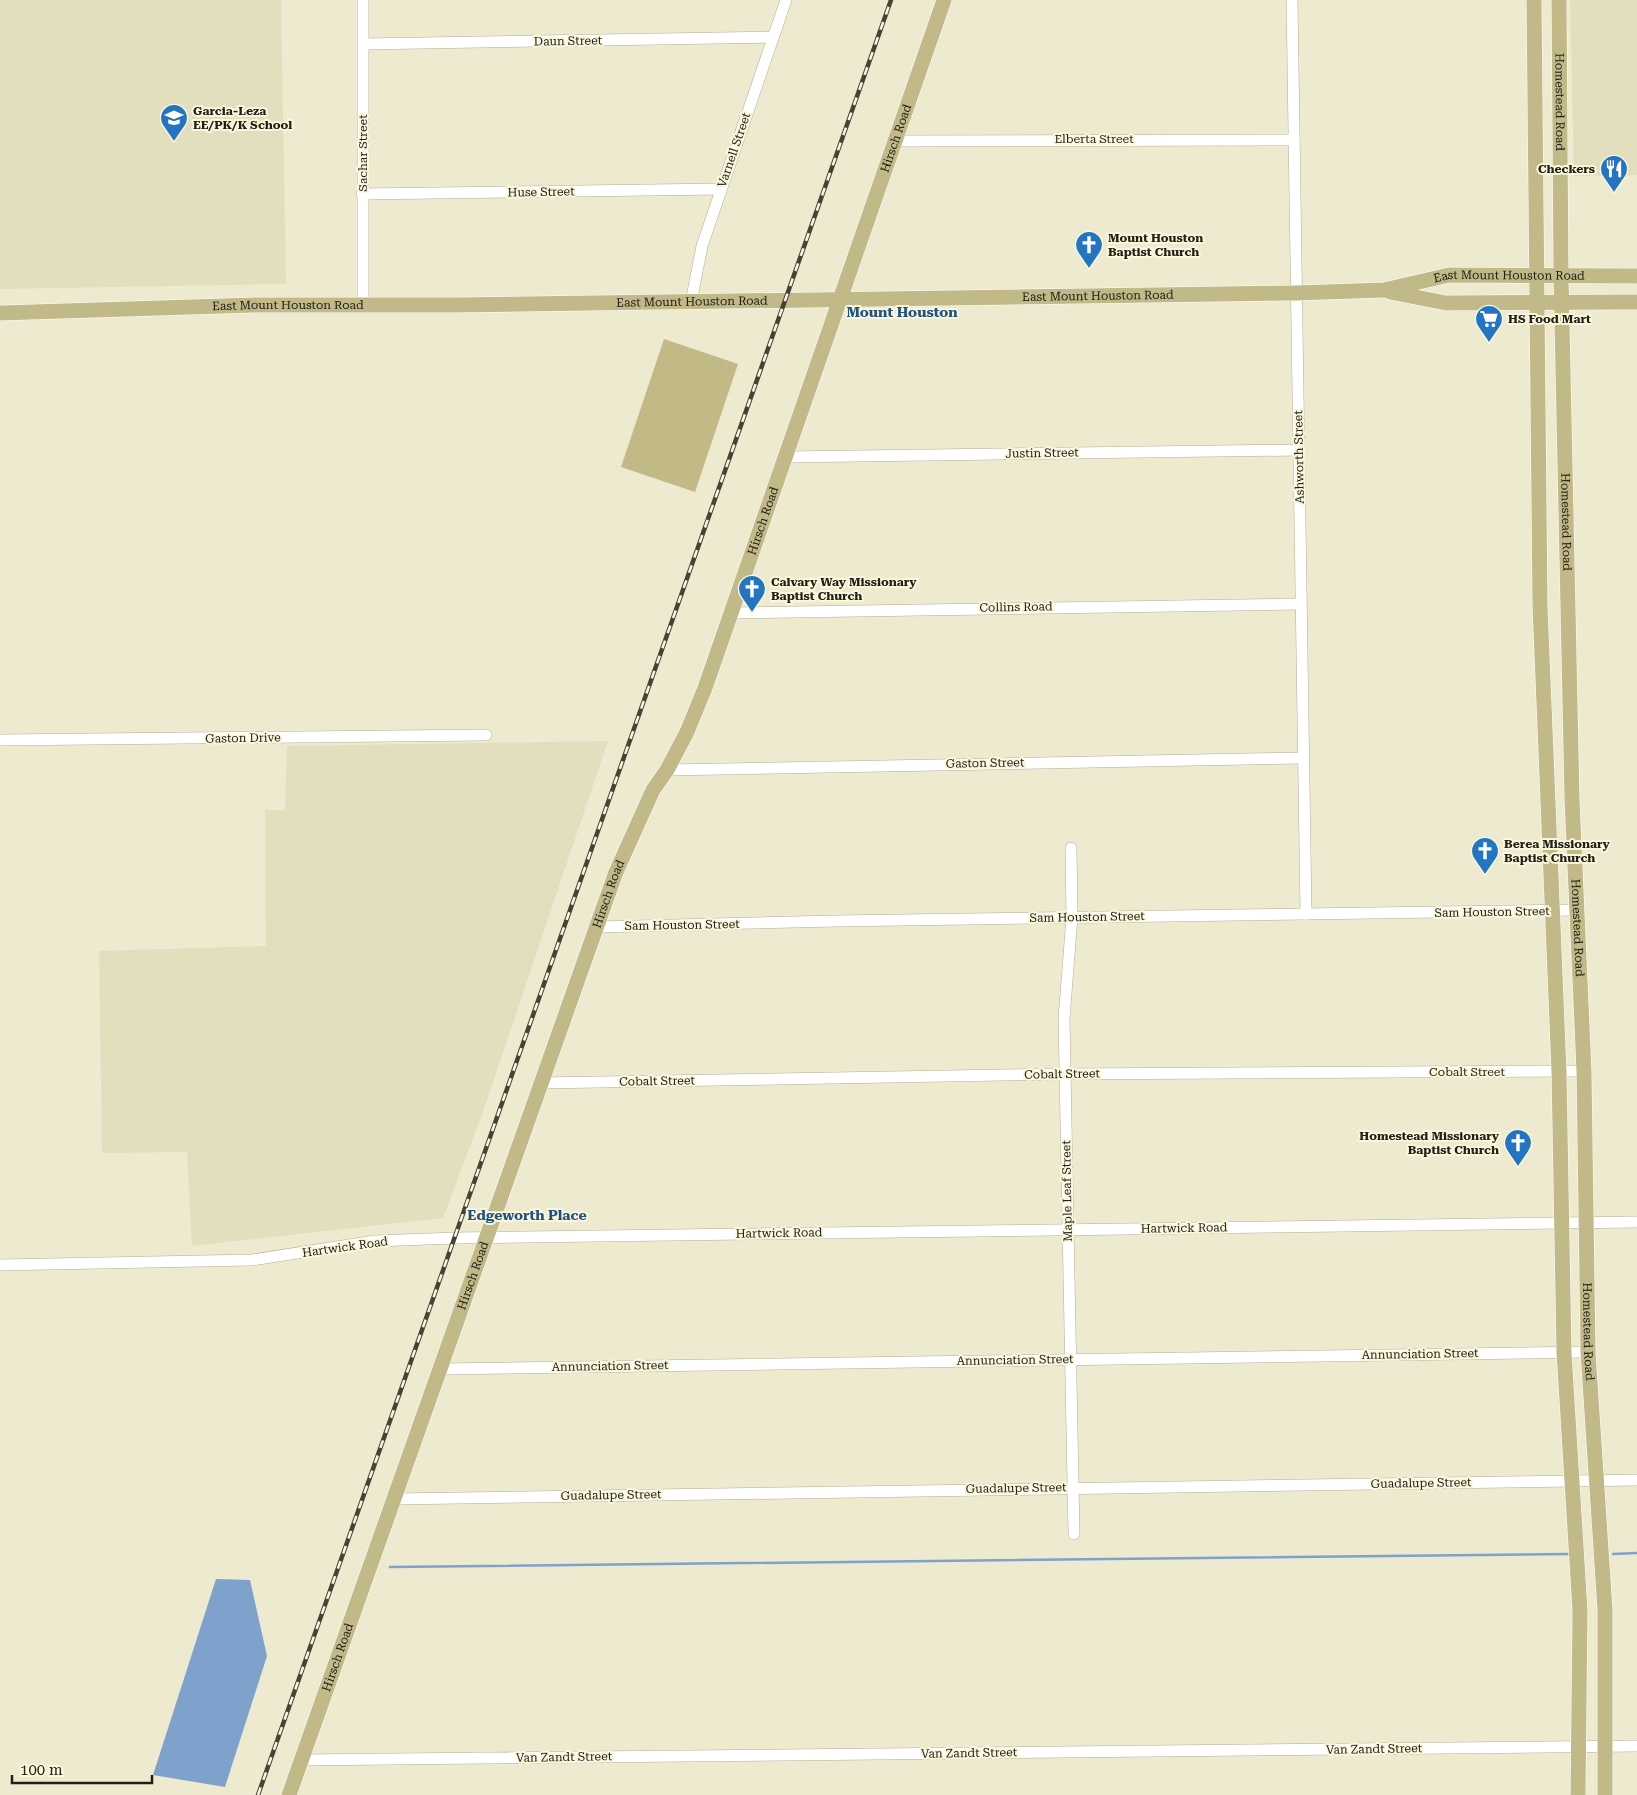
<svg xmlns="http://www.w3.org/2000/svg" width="1637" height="1795" viewBox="0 0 1637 1795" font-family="'Roboto Serif',serif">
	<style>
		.built { fill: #e3debe }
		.green { fill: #c1ba86 }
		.water { fill: #7ea2cb }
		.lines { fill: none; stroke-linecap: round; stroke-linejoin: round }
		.stream { stroke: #7ea2cb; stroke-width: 2.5 }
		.minor-casing { stroke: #b3af97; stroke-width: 12 }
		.major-casing { stroke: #fff; stroke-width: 16 }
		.minor { stroke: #fff; stroke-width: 11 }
		.major { stroke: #c1b987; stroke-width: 15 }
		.rail-casing { stroke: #444337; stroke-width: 4.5 }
		.rail { stroke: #fbf7dd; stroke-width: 2.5; stroke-dasharray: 8; stroke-linecap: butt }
		.labels { text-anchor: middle; stroke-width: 4; stroke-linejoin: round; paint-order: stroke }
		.street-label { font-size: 12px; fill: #212017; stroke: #fbf7dd }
		.poi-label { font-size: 12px; font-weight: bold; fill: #212017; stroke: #fbf7dd; text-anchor: start }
		.neighbourhood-label { font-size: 14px; font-weight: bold; fill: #205184; stroke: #fbf7dd }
	</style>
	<rect width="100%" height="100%" fill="#edead0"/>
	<!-- built -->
	<g class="built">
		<path d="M 0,0 L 281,0 L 286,284 L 0,289 Z"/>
		<path d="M 1570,0 L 1637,0 L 1637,175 L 1574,176 Z"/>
		<path d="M 608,741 L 484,1109 L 443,1218 L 192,1246 L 187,1152 L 102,1153 L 99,951 L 266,946 L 265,810 L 285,810 L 287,746 Z"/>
	</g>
	<!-- green -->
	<path class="green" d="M 664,339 L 738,364 L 695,492 L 621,467 Z"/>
	<!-- water -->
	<path class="water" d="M 216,1579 L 250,1580 L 267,1656 L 225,1787 L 153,1775 Z"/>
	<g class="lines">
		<!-- stream -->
		<g class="stream">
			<path d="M 1613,1554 L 1637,1553"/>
			<path d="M 390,1567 L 1568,1554"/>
		</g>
		<defs>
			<g id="minor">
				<path d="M 363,0 L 363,306"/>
				<path d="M 1292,0 L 1306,914"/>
				<path d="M 364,44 L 773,37"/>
				<path d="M 895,141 L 1294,140"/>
				<path d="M 362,194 L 720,189"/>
				<path d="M 691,302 L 702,246 L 786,0"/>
				<path d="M 786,457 L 1299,450"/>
				<path d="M 732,613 L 1301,604"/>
				<path d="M 0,740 L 486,735"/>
				<path d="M 667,770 L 1303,758"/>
				<path d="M 1071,848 L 1072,917 L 1064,1019 L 1074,1534"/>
				<path d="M 597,927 L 836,921 L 1577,910"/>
				<path d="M 540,1083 L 1065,1074 L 1584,1071"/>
				<path d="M 0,1265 L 252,1260 L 375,1241 L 455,1238 L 1637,1222"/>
				<path d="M 441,1369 L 1588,1352"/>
				<path d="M 394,1499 L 1637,1480"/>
				<path d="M 301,1760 L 1637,1746"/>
			</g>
			<g id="major">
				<path d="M 1534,0 L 1540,606 L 1559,1072 L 1564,1352 L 1580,1611 L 1578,1795"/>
				<path id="s1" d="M 1559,0 L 1561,275 L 1572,799 L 1584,1071 L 1588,1352 L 1605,1610 L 1605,1795"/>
				<path d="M 1390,292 L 1446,303 L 1637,302"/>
				<path id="s2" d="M 0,313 L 255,305 L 456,305 L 1296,293 L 1384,290 L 1449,275 L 1637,276"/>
				<path id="s3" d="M 289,1795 L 616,872 L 653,790 L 667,770 L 687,732 L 705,688 L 944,0"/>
			</g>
		</defs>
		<!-- minor casing -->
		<use href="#minor" class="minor-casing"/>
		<!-- major casing -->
		<use href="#major" class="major-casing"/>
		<!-- minor -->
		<use href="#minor" class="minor"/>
		<!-- major -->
		<use href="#major" class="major"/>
		<defs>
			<path id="rail" d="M 258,1795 L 891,0"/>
		</defs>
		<!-- rail casing -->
		<use href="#rail" class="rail-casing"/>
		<!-- rail -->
		<use href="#rail" class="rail"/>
	</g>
	<!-- icons -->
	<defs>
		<symbol id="school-pin" viewBox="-11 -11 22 30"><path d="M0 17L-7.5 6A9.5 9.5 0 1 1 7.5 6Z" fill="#2374c3" stroke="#fbf7dd"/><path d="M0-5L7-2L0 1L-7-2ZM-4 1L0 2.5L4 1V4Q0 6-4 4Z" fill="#fff"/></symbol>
		<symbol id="restaurant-pin" viewBox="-11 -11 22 30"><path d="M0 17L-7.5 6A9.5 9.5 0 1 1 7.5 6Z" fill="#2374c3" stroke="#fbf7dd"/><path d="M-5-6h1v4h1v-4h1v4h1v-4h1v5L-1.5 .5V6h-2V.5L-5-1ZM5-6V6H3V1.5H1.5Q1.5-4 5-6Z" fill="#fff"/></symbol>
		<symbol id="church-pin" viewBox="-11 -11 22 30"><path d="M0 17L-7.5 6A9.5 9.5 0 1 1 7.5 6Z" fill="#2374c3" stroke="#fbf7dd"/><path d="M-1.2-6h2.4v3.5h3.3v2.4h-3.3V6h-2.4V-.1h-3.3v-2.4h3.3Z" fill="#fff"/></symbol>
		<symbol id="supermarket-pin" viewBox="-11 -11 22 30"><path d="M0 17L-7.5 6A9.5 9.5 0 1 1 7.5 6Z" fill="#2374c3" stroke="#fbf7dd"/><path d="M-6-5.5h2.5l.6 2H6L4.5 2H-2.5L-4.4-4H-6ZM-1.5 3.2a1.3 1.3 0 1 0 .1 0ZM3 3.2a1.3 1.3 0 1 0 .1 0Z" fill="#fff"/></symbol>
	</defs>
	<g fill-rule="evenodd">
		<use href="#school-pin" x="158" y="102" width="32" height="43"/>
		<use href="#restaurant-pin" x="1598" y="153" width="32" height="43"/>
		<use href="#church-pin" x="1073" y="229" width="32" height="43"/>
		<use href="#supermarket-pin" x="1473" y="303" width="32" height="43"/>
		<use href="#church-pin" x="736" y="573" width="32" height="43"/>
		<use href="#church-pin" x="1469" y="835" width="32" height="43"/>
		<use href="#church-pin" x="1502" y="1127" width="32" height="43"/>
	</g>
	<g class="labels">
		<!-- street labels -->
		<g class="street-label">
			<text transform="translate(568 41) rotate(-1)" y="4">Daun Street</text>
			<text dy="4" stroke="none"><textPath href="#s1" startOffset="102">Homestead Road</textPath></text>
			<text dy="4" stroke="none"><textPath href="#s3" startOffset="1766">Hirsch Road</textPath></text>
			<text x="1094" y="143">Elberta Street</text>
			<text transform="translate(734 150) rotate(-71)" y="4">Varnell Street</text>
			<text transform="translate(363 153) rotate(-90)" y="4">Sachar Street</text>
			<text transform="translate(541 192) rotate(-1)" y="4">Huse Street</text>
			<text dy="4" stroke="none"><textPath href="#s2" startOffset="1511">East Mount Houston Road</textPath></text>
			<text dy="4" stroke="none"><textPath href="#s2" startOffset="1098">East Mount Houston Road</textPath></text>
			<text dy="4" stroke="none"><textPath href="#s2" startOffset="692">East Mount Houston Road</textPath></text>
			<text dy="4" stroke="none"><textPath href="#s2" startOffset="288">East Mount Houston Road</textPath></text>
			<text transform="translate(1042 453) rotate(-1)" y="4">Justin Street</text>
			<text transform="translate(1299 457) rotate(-91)" y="4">Ashworth Street</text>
			<text dy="4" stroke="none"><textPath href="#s3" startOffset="1361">Hirsch Road</textPath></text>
			<text dy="4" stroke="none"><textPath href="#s1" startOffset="522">Homestead Road</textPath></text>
			<text transform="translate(1016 607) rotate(-1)" y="4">Collins Road</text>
			<text transform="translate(243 738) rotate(-1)" y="4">Gaston Drive</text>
			<text transform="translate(985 763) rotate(-1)" y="4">Gaston Street</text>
			<text dy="4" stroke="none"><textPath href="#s3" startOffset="956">Hirsch Road</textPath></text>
			<text transform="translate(1492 912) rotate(-1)" y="4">Sam Houston Street</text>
			<text transform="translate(1087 917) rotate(-1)" y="4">Sam Houston Street</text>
			<text transform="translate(682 925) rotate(-1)" y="4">Sam Houston Street</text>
			<text dy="4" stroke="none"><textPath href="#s1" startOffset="928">Homestead Road</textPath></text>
			<text x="1467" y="1076">Cobalt Street</text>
			<text transform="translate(1062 1074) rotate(-1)" y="4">Cobalt Street</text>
			<text transform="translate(657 1081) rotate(-1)" y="4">Cobalt Street</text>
			<text transform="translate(1067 1191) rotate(-91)" y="4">Maple Leaf Street</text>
			<text transform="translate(1184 1228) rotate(-1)" y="4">Hartwick Road</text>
			<text transform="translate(779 1233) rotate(-1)" y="4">Hartwick Road</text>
			<text transform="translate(345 1247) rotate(-8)" y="4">Hartwick Road</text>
			<text dy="4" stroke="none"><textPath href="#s3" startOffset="551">Hirsch Road</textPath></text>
			<text dy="4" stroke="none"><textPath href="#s1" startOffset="1332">Homestead Road</textPath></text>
			<text transform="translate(1420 1354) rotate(-1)" y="4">Annunciation Street</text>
			<text transform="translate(1015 1360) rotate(-1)" y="4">Annunciation Street</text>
			<text transform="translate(610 1366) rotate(-1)" y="4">Annunciation Street</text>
			<text transform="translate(1421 1483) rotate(-1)" y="4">Guadalupe Street</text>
			<text transform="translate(1016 1488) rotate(-1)" y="4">Guadalupe Street</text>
			<text transform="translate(611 1495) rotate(-1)" y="4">Guadalupe Street</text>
			<text dy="4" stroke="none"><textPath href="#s3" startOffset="146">Hirsch Road</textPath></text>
			<text transform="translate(1374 1749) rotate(-1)" y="4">Van Zandt Street</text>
			<text transform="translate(969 1753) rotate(-1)" y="4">Van Zandt Street</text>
			<text transform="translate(564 1757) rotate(-1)" y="4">Van Zandt Street</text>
		</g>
		<!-- poi labels -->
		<g class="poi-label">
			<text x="193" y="115">Garcia-Leza<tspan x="193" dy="14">EE/PK/K School</tspan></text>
			<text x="1595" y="173" text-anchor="end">Checkers</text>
			<text x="1108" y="242">Mount Houston<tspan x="1108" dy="14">Baptist Church</tspan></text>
			<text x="1508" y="323">HS Food Mart</text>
			<text x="771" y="586">Calvary Way Missionary<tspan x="771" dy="14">Baptist Church</tspan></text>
			<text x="1504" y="848">Berea Missionary<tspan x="1504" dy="14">Baptist Church</tspan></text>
			<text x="1499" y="1140" text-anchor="end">Homestead Missionary<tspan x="1499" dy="14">Baptist Church</tspan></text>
		</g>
		<!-- neighbourhood labels -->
		<g class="neighbourhood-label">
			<text x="902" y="317">Mount Houston</text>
			<text x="527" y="1220">Edgeworth Place</text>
		</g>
	</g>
	<!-- scale -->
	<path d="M12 1775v8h140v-8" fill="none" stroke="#212017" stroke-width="2.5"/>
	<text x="20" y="1775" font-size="15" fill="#212017" stroke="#fbf7dd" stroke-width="4" paint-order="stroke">100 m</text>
</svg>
